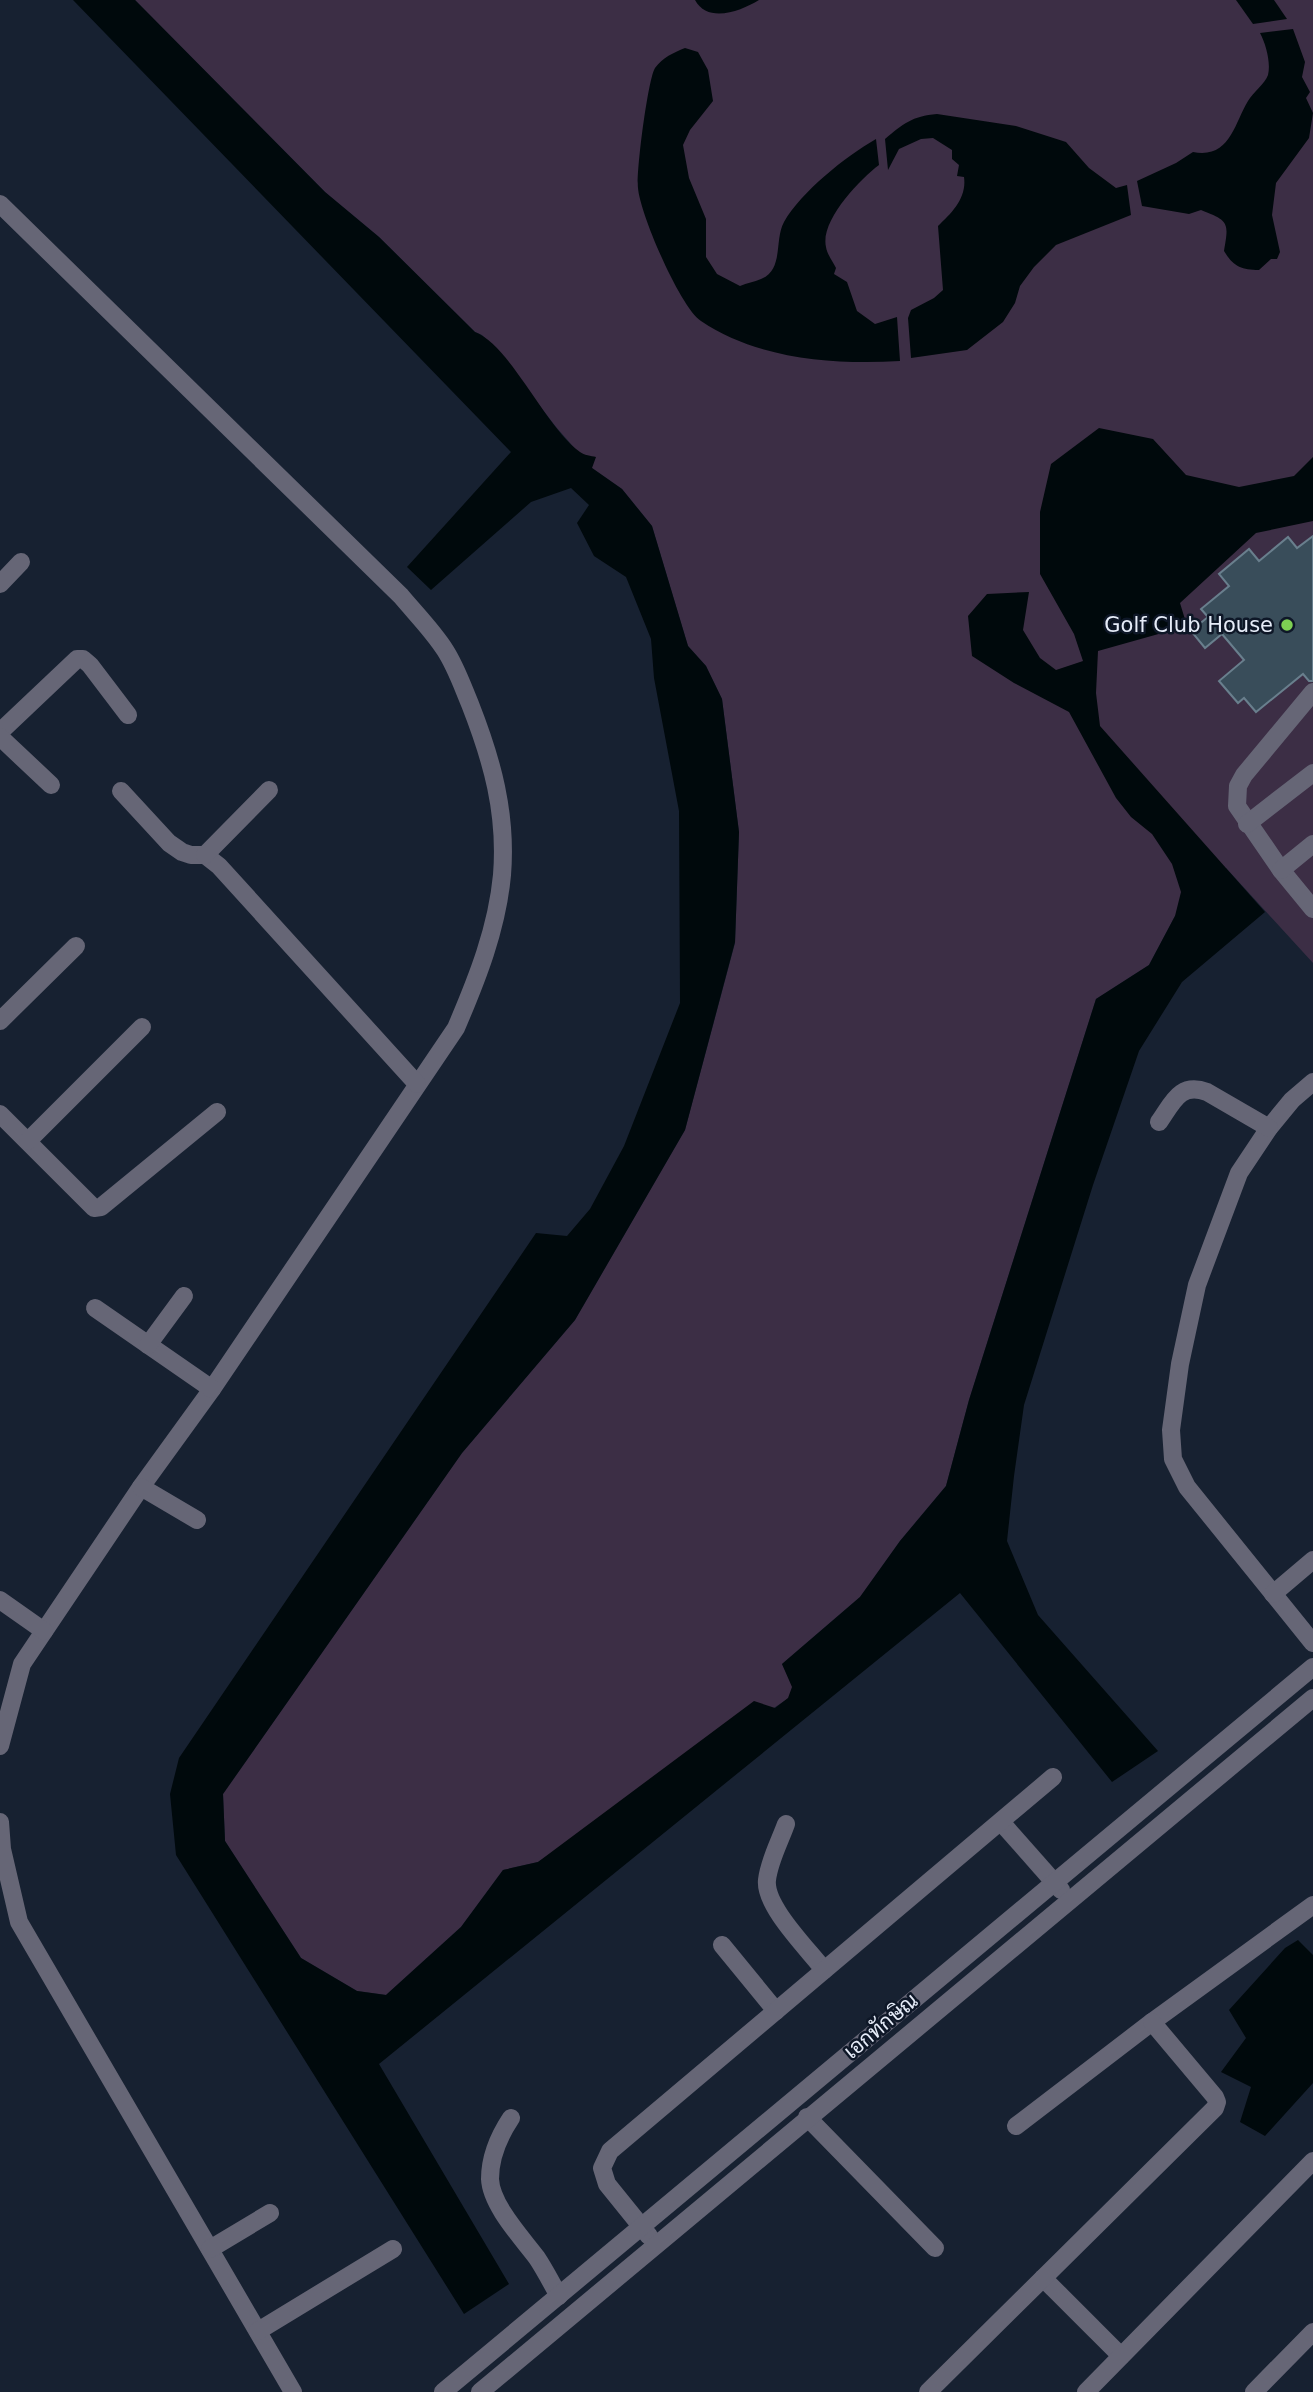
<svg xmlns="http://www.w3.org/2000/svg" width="1313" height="2392" viewBox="0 0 1313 2392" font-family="'DejaVu Sans',Sarabun,sans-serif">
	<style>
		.green { fill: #3c2e45 }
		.water { fill: #00090c }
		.building { fill: #394d5a; stroke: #697f8d; stroke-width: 2 }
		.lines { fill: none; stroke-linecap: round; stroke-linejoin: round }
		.minor { stroke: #666676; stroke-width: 18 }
		.poi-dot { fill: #7ed053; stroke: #0e1727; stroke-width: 2.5 }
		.labels { text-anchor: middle; stroke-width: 5; stroke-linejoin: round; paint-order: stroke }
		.poi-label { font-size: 21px; fill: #e6ecf8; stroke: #0e1727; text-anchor: end }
		.street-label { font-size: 21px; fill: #e6ecf8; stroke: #0e1727 }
	</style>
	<rect width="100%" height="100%" fill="#172131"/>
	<!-- green -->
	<path class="green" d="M 135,0 L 1313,0 L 1313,963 L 1226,868 L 1175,916 L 1149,965 L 1096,999 L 969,1400 L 946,1486 L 900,1541 L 860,1597 L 782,1664 L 793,1687 L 789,1698 L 538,1862 L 503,1870 L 461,1927 L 386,1995 L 357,1991 L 301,1958 L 225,1841 L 223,1794 L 462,1453 L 575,1320 L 685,1130 L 735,943 L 739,832 L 722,699 L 706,666 L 688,646 L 652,526 L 622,489 L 592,468 L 556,427 L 499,353 L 482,335 L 475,332 L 379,237 L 325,192 Z"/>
	<!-- water -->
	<g class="water">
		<path d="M 73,0 L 135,0 L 325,192 L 379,237 L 475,332 C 511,346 545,427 580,452 C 584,455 591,456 596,457 L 592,468 L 622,489 L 652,526 L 688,646 L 706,666 L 722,699 L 739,832 L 735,942 L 685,1130 L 575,1320 L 462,1453 L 223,1794 L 225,1841 L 301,1958 L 357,1991 L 386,1995 L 461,1927 L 503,1870 L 538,1862 L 754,1701 L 775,1708 L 788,1698 L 792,1687 L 782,1664 L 860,1597 L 900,1541 L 946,1486 L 969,1400 L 1096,999 L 1149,965 L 1175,916 L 1181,892 L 1172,864 L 1152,834 L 1131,817 L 1116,798 L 1069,712 L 1014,683 L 972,656 L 968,616 L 987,594 L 1029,592 L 1023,630 L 1040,658 L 1056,670 L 1083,661 L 1074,634 L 1040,574 L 1040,512 L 1051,464 L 1099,428 L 1153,439 L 1186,475 L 1239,487 L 1294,476 L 1313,457 L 1313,521 L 1256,533 L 1180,603 L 1187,626 L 1098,651 L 1096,693 L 1100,726 L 1265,912 L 1182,982 L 1139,1051 L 1093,1185 L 1024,1405 L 1014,1476 L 1007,1541 L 1038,1615 L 1158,1751 L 1112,1782 L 960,1593 L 379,2064 L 509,2284 L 464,2314 L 176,1855 L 170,1794 L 179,1758 L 536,1233 L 567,1236 L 590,1209 L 624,1146 L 680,1003 L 679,811 L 654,678 L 651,639 L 626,577 L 594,556 L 577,523 L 589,505 L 571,488 L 531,502 L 431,590 L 407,567 L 511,452 Z"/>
		<path d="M 695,0 L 759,0 C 741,11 708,24 695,0 Z"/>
		<path d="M 1236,0 L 1274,0 L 1287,19 L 1253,24 Z"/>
		<path d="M 1293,29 L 1305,62 L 1302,77 L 1310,92 L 1306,98 L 1313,113 L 1309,138 L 1276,183 L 1272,215 L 1280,252 L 1277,259 L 1271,259 L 1259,270 C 1241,270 1233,266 1224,251 C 1229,222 1229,221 1201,210 L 1189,214 L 1142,206 L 1137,181 L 1176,163 L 1193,152 C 1230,159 1234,124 1248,101 C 1253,92 1265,84 1268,75 C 1271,63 1266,44 1260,33 Z"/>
		<path d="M 685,48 L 698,52 L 708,70 L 713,101 L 690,130 L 683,145 L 689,178 L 706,219 L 706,257 L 717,274 L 740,286 C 747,283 754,282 761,279 C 784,270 774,240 784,222 C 801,192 846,156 876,139 L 879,165 C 859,180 820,221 826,247 C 827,254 833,262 836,268 L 834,274 L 847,282 L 857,311 L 875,324 L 897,317 L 900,361 C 834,365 757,359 701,321 C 680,307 640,214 638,188 C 636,172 648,79 655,68 C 663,57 673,53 685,48 Z"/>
		<path d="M 937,114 L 1016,126 L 1066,142 L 1089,168 L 1116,188 L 1127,185 L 1131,215 L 1056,245 L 1034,267 L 1020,286 L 1015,303 L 1003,322 L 967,350 L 911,358 L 908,318 L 911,310 L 934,298 L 943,290 L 938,226 C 952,213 967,198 964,177 L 957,176 L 959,165 L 952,159 L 952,150 L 933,138 L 921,139 L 899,149 L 888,170 L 885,139 C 903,124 912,116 937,114 Z"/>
		<path d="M 1298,1940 L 1313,1955 L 1313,2083 L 1265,2136 L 1240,2122 L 1251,2087 L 1221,2072 L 1246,2038 L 1229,2010 L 1285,1948 Z"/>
	</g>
	<!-- building -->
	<path class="building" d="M 1313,536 L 1313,681 L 1309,681 L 1303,674 L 1256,712 L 1244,698 L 1238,703 L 1219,681 L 1244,660 L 1222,634 L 1205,648 L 1191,631 L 1208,617 L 1201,609 L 1229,586 L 1219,574 L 1249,549 L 1259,561 L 1288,537 L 1297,548 Z"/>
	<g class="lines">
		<!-- minor -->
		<g class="minor">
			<path d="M 0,204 L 401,596 C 416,614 433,631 445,650 C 456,667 462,685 470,704 C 492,760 507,813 502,875 C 497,929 477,979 456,1028 L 212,1389 L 141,1487 L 22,1664 L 0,1746"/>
			<path d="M 0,584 L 21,562"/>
			<path d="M 1313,692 L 1244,775 L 1238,786 L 1237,806 L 1281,870 L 1313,909"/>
			<path d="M 0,732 L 77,659 L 83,659 L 90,665 L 128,715"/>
			<path d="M 0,737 L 51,785"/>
			<path d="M 121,791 L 169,843 L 182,852 L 191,855 L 205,855 L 219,866 L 417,1084"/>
			<path d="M 1247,824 L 1313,773"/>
			<path d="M 205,855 L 269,790"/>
			<path d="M 1281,870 L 1313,844"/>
			<path d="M 0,1021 L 76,946"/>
			<path d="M 1313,1082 L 1292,1100 L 1269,1128 L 1239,1173 L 1197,1285 L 1180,1364 L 1171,1430 L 1173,1459 L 1187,1487 L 1313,1643"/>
			<path d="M 0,1114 L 94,1208 L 101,1207 L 217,1112"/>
			<path d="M 1159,1122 C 1173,1102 1180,1082 1207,1092 L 1269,1128"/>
			<path d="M 28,1141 L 142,1027"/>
			<path d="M 95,1308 L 212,1389"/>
			<path d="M 148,1345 L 184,1296"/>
			<path d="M 141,1487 L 197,1520"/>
			<path d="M 1273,1594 L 1313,1560"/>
			<path d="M 0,1600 L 44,1631"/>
			<path d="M 0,1822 L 2,1849 L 19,1922 L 293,2392"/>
			<path d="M 1001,1822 L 1061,1890"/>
			<path d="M 786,1824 C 780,1841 769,1861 767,1880 C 764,1906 808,1949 824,1970"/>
			<path d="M 722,1945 L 776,2011"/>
			<path d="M 807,2117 L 935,2248"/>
			<path d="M 511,2118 C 499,2136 490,2158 490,2179 C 491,2205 522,2238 537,2258 C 545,2270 552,2284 559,2296"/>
			<path d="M 1016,2126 L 1152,2022 L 1313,1905"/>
			<path d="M 649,2236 L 607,2184 L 602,2168 L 610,2151 L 1053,1777"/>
			<path d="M 210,2249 L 270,2213"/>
			<path d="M 1043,2278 L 1121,2356"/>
			<path d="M 258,2331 L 393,2249"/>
			<path d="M 443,2392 L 1313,1667"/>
			<path d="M 480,2392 L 1313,1698"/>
			<path d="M 928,2392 L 1215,2108 L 1217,2102 L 1215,2097 L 1152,2022"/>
			<path d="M 1086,2392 L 1313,2161"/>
			<path d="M 1254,2392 L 1313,2332"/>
		</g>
	</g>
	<!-- markers -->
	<circle class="poi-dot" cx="1287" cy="625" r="7"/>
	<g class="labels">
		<!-- poi labels -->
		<g class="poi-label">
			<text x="1273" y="632">Golf Club House</text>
		</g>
		<!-- street labels -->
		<g class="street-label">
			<text transform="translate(881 2026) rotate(-40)" y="7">เอกทักษิณ</text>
		</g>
	</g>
</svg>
